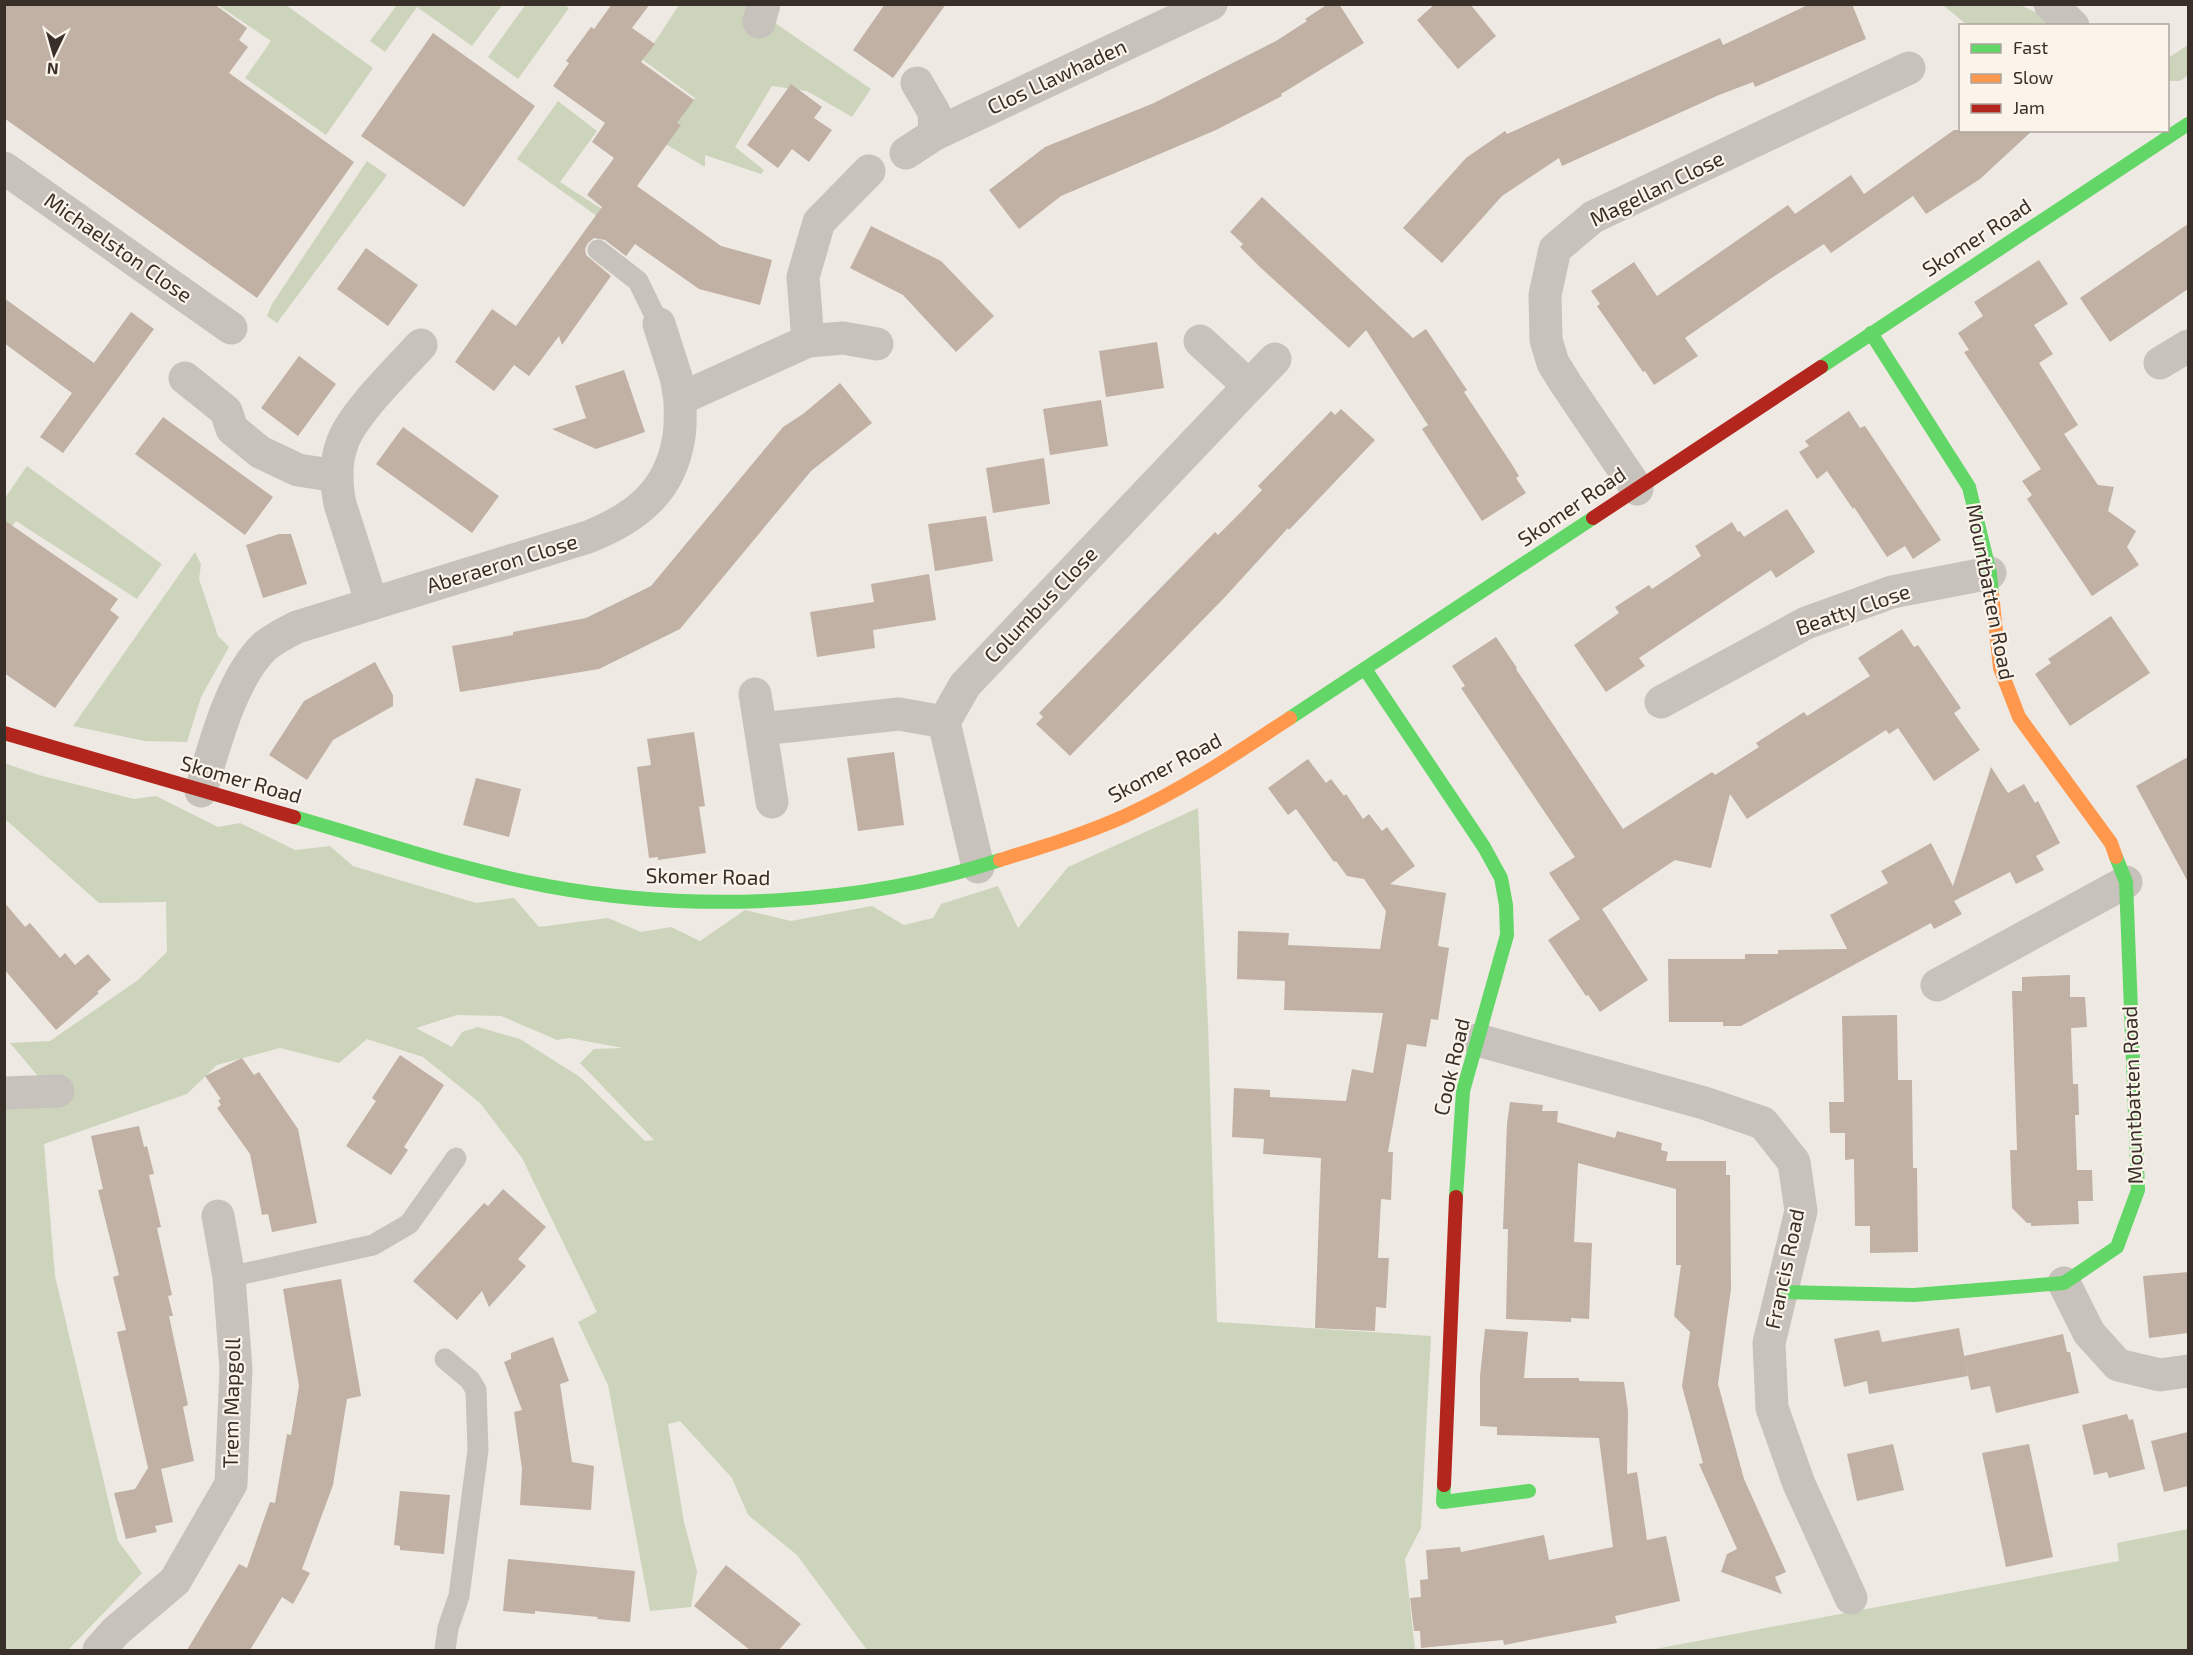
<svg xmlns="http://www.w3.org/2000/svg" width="2193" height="1655" viewBox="0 0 2193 1655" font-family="'Exo 2',sans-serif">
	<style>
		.green { fill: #cdd4bc; fill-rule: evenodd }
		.building { fill: #c1b0a4 }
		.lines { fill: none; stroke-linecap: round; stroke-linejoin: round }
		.lane { stroke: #c7c2bb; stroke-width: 21 }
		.street { stroke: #c7c2bb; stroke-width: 33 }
		.fast { stroke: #63d668; stroke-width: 14 }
		.slow { stroke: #ff974d; stroke-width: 14 }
		.jam { stroke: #b3261e; stroke-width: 14 }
		.labels { text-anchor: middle; stroke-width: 4.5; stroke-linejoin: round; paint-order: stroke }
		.street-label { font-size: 21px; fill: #382f29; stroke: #faf4ea }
	</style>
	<rect width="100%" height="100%" fill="#eeeae3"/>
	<!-- green -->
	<g class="green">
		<path d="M 526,4 L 564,5 L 569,8 L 518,79 L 488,57 Z"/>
		<path d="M 218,5 L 286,5 L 373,68 L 326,135 L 245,78 L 271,41 Z"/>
		<path d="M 397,5 L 397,4 L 502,5 L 472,46 L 417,7 L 385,52 L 370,41 Z"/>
		<path d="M 679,5 L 749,5 L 871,89 L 852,117 L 807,91 L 772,86 L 735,147 L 764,170 L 761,174 L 705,155 L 705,167 L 662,142 L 695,98 L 643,60 Z"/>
		<path d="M 1943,5 L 2020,5 L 2050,19 L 2057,25 L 1967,25 Z"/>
		<path d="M 2188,45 L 2188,75 L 2180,81 L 2168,81 L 2168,58 Z"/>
		<path d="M 558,101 L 597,131 L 560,182 L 614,217 L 608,224 L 517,159 Z"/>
		<path d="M 367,161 L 387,175 L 277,323 L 267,316 L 272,304 Z"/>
		<path d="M 27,466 L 162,564 L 137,599 L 16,521 L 5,536 L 5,498 Z"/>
		<path d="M 195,552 L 201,564 L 199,579 L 218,636 L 229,647 L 201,697 L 187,742 L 145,741 L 73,726 Z"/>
		<path d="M 4,763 L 39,775 L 134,799 L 156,796 L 218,827 L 240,823 L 295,850 L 330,846 L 353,866 L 476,903 L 514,898 L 539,927 L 608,918 L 641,932 L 671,927 L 700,941 L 745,910 L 791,921 L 872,906 L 904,925 L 933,918 L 941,904 L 998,886 L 1018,928 L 1068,867 L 1198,808 L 1208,1024 L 1217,1322 L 1431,1336 L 1421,1528 L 1405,1559 L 1415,1650 L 867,1650 L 797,1555 L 748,1515 L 732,1478 L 680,1421 L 668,1424 L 684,1522 L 697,1571 L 691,1607 L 650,1611 L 608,1385 L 578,1322 L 597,1312 L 522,1158 L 480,1103 L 423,1057 L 367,1039 L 339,1063 L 280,1048 L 217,1065 L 187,1094 L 44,1144 L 55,1276 L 118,1541 L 142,1573 L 68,1650 L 5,1650 L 5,1094 L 48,1088 L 10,1043 L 50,1041 L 138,980 L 167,952 L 166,902 L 99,903 L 5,819 ZM 457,1015 L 501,1016 L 557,1040 L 569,1038 L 623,1048 L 594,1049 L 580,1063 L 654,1140 L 645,1141 L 580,1077 L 520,1039 L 478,1027 L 462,1032 L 452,1047 L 416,1028 Z"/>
		<path d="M 2188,1529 L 2188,1650 L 1650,1650 L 2119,1561 L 2117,1543 Z"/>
	</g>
	<!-- building -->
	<g class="building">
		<path d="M 4,4 L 214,4 L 247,28 L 239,40 L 248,47 L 229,73 L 354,162 L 257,298 L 4,118 Z"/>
		<path d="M 612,4 L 650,4 L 632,28 L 655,44 L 641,62 L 694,100 L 677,123 L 681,125 L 637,186 L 721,246 L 772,260 L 760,305 L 699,289 L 635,244 L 626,256 L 605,240 L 594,238 L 588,243 L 585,249 L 586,255 L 611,276 L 562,345 L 559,336 L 529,376 L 514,365 L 494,391 L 455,362 L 492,309 L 516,326 L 602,207 L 587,195 L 614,158 L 592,142 L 605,123 L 553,86 L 569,63 L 566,61 L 591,27 L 594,29 Z"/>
		<path d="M 885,4 L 946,4 L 893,78 L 853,50 Z"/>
		<path d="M 1328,4 L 1339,4 L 1364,43 L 1281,94 L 1282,96 L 1216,130 L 1061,196 L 1019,229 L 989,190 L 1045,147 L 1154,103 L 1276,41 L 1307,21 L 1305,19 Z"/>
		<path d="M 1435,4 L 1470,4 L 1496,36 L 1458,69 L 1417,20 Z"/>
		<path d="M 1810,4 L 1852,4 L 1866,39 L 1755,87 L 1753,82 L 1719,95 L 1562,166 L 1559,158 L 1502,196 L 1442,263 L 1403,228 L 1466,158 L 1505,131 L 1507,134 L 1720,38 L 1723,45 Z"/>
		<path d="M 433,33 L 535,106 L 464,207 L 361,136 Z"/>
		<path d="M 791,84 L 822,107 L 814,118 L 832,130 L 809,162 L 792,149 L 778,168 L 747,145 Z"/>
		<path d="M 1954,130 L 2033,130 L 1980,179 L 1926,214 L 1913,196 L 1831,253 L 1824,244 L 1776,275 L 1685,338 L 1698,356 L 1654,385 L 1645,371 L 1643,372 L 1597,306 L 1600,304 L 1591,291 L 1634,262 L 1657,296 L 1788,205 L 1795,214 L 1851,175 L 1864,194 Z"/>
		<path d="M 1262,197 L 1413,338 L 1426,329 L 1467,390 L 1464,392 L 1511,463 L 1519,476 L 1516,478 L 1526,493 L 1482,521 L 1422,429 L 1428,425 L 1366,330 L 1349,348 L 1261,268 L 1240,247 L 1243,244 L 1230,232 Z"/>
		<path d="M 2188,224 L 2188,289 L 2110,342 L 2080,298 Z"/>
		<path d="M 871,226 L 941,261 L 994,316 L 956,352 L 903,295 L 850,268 Z"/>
		<path d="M 366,248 L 418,285 L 388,326 L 337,289 Z"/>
		<path d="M 2039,260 L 2068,304 L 2034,325 L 2053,354 L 2039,363 L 2078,425 L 2064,434 L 2098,485 L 2114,487 L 2108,511 L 2136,531 L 2127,547 L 2139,565 L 2092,596 L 2027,499 L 2032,495 L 2022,481 L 2041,469 L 1964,352 L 1969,350 L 1958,333 L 1983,316 L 1974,302 Z"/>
		<path d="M 4,298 L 94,363 L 131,312 L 154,329 L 63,453 L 40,437 L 72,393 L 4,343 Z"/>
		<path d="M 1157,342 L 1164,388 L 1106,397 L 1099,351 Z"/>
		<path d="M 299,356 L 336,384 L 298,436 L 261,408 Z"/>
		<path d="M 624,370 L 645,432 L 596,449 L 552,429 L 586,418 L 575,386 Z"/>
		<path d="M 840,383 L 872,423 L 811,471 L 680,629 L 599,669 L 460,692 L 452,646 L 513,635 L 513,632 L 586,618 L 651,586 L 783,427 L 803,414 Z"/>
		<path d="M 1101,400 L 1108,446 L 1050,455 L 1043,409 Z"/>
		<path d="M 1341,409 L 1375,440 L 1289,530 L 1288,528 L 1225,597 L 1070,756 L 1036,724 L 1043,717 L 1039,713 L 1215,532 L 1218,535 L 1243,510 L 1262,490 L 1258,486 L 1331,411 L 1335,415 Z"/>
		<path d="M 1849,411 L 1860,428 L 1865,426 L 1941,540 L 1913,559 L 1905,546 L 1887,557 L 1854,507 L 1853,509 L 1827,471 L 1817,479 L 1799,452 L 1809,446 L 1805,441 Z"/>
		<path d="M 163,417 L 273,497 L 245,535 L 135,454 Z"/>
		<path d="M 403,427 L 499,496 L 472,533 L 376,464 Z"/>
		<path d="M 1044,458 L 1050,504 L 993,513 L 986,468 Z"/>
		<path d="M 1787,509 L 1815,552 L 1776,578 L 1771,570 L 1639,658 L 1645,666 L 1606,692 L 1574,645 L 1619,613 L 1615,607 L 1649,585 L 1652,589 L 1701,556 L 1695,546 L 1732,522 L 1738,532 L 1740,531 L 1744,537 Z"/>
		<path d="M 986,516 L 993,561 L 935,571 L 928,524 Z"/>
		<path d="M 4,520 L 118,599 L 110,610 L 119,617 L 55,708 L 4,673 Z"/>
		<path d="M 279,534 L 291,534 L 307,584 L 263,598 L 246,545 Z"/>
		<path d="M 929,574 L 936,620 L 873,630 L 875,648 L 817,657 L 810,612 L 874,602 L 871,584 Z"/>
		<path d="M 2111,616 L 2150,673 L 2070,726 L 2035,674 L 2051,663 L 2048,659 Z"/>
		<path d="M 1902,629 L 1914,647 L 1918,645 L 1961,708 L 1954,713 L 1980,750 L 1934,781 L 1898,728 L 1889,734 L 1886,730 L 1747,819 L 1730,794 L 1711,868 L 1675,860 L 1602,909 L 1648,980 L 1600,1012 L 1588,995 L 1586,996 L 1548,940 L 1580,919 L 1549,873 L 1575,857 L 1461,688 L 1465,686 L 1452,666 L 1496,637 L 1517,668 L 1516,669 L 1623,829 L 1712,772 L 1715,775 L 1759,747 L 1756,743 L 1804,712 L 1807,716 L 1870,676 L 1858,658 Z"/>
		<path d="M 375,662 L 393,695 L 393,706 L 333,740 L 307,780 L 269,755 L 304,701 Z"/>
		<path d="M 694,732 L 705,806 L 699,807 L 706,853 L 658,860 L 658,857 L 649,858 L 637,767 L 651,765 L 647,739 Z"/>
		<path d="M 894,752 L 904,825 L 858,831 L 847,758 Z"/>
		<path d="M 2188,757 L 2188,882 L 2136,786 Z"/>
		<path d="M 1308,759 L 1326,783 L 1331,779 L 1344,796 L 1346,794 L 1363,819 L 1369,814 L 1382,831 L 1387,827 L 1415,866 L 1390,884 L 1446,893 L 1438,946 L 1449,948 L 1438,1020 L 1431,1019 L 1426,1047 L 1407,1044 L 1388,1152 L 1393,1152 L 1391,1200 L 1381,1199 L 1378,1258 L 1389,1258 L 1386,1308 L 1376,1307 L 1375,1331 L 1315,1328 L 1321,1158 L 1263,1154 L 1264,1139 L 1232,1137 L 1234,1088 L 1270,1090 L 1270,1097 L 1346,1101 L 1352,1069 L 1373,1073 L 1383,1013 L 1284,1010 L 1285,981 L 1237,979 L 1238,931 L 1289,933 L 1288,945 L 1380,949 L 1386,911 L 1364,879 L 1347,876 L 1336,861 L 1334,862 L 1296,809 L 1288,815 L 1268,788 Z"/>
		<path d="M 1991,767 L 2008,793 L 2024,784 L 2035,803 L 2038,801 L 2060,843 L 2036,856 L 2044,870 L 2016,884 L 2010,872 L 1954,901 L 1962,914 L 1934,929 L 1931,923 L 1741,1026 L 1723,1026 L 1723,1022 L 1669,1022 L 1668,959 L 1745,959 L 1745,954 L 1778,954 L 1778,950 L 1847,949 L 1830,915 L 1888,883 L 1881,871 L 1931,843 L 1953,886 Z"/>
		<path d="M 476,778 L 521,789 L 509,837 L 463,825 Z"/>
		<path d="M 4,902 L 25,927 L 30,923 L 60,958 L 65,953 L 75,965 L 88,954 L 111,980 L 97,992 L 99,993 L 56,1030 L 4,969 Z"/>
		<path d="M 2070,975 L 2070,997 L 2085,997 L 2087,1027 L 2071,1028 L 2073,1084 L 2078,1084 L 2079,1115 L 2075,1115 L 2077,1170 L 2092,1170 L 2093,1201 L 2078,1201 L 2079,1224 L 2031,1226 L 2031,1223 L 2027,1223 L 2012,1208 L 2010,1150 L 2017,1150 L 2012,991 L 2022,991 L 2022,977 Z"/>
		<path d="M 1897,1015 L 1898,1080 L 1912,1080 L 1913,1168 L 1917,1168 L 1918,1252 L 1870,1253 L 1870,1226 L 1855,1226 L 1854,1159 L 1845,1160 L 1845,1133 L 1830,1133 L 1829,1102 L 1844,1102 L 1842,1016 Z"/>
		<path d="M 400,1055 L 444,1085 L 404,1147 L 408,1150 L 391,1175 L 346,1146 L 376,1101 L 372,1098 Z"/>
		<path d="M 242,1058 L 254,1075 L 259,1072 L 298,1129 L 317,1223 L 272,1232 L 268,1214 L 262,1215 L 250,1154 L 217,1108 L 221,1105 L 218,1100 L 221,1099 L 205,1076 Z"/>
		<path d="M 1510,1102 L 1543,1105 L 1542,1111 L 1558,1111 L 1557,1122 L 1615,1138 L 1617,1131 L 1662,1143 L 1661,1150 L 1668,1152 L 1666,1161 L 1726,1161 L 1726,1175 L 1730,1175 L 1731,1289 L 1718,1384 L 1744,1479 L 1786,1572 L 1775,1577 L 1782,1594 L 1721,1572 L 1727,1554 L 1737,1549 L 1699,1464 L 1703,1463 L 1682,1386 L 1690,1332 L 1674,1316 L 1681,1265 L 1676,1265 L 1676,1189 L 1578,1163 L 1574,1242 L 1592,1243 L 1589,1319 L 1571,1318 L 1571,1322 L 1506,1319 L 1508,1229 L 1503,1229 L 1507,1124 Z"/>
		<path d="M 139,1126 L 144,1147 L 147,1146 L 154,1174 L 149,1175 L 161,1227 L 157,1228 L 172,1295 L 168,1296 L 173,1316 L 169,1316 L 188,1405 L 183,1407 L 194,1461 L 161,1469 L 173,1522 L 155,1526 L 157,1532 L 126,1539 L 114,1493 L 135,1489 L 148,1468 L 117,1332 L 126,1330 L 113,1277 L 119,1275 L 98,1190 L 103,1189 L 91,1136 Z"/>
		<path d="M 503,1189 L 546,1227 L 518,1259 L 526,1266 L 489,1307 L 482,1291 L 457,1320 L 413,1281 L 484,1203 L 488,1206 Z"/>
		<path d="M 2188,1272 L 2188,1333 L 2149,1338 L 2143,1276 Z"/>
		<path d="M 341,1279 L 361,1396 L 347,1399 L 333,1485 L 302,1569 L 310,1573 L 293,1604 L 282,1597 L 250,1650 L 187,1650 L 239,1564 L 247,1568 L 270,1502 L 275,1503 L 287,1434 L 291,1435 L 299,1386 L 283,1289 Z"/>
		<path d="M 1959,1328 L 1968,1376 L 1869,1394 L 1867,1381 L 1844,1387 L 1834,1339 L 1879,1330 L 1882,1342 Z"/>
		<path d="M 1485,1329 L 1528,1332 L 1524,1378 L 1579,1378 L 1579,1381 L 1624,1382 L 1628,1411 L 1627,1474 L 1637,1472 L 1647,1540 L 1666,1536 L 1680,1601 L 1615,1616 L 1617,1623 L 1504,1645 L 1503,1640 L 1421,1648 L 1420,1631 L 1414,1631 L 1410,1598 L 1421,1597 L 1420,1580 L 1428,1579 L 1426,1550 L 1460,1547 L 1461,1552 L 1544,1535 L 1549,1560 L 1613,1547 L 1599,1438 L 1497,1435 L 1497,1427 L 1480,1426 L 1480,1376 Z"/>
		<path d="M 2063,1334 L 2067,1352 L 2070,1352 L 2079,1393 L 1996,1413 L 1990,1386 L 1971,1390 L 1964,1356 Z"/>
		<path d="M 553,1337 L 569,1381 L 560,1384 L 572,1462 L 594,1466 L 591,1510 L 520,1505 L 522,1469 L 514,1412 L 522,1410 L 504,1362 L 511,1359 L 511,1353 Z"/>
		<path d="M 2127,1414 L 2129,1420 L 2133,1419 L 2145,1469 L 2109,1478 L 2107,1472 L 2094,1475 L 2082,1425 Z"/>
		<path d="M 2188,1432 L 2188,1486 L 2164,1492 L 2151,1441 Z"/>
		<path d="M 1893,1444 L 1904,1490 L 1857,1501 L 1847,1454 Z"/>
		<path d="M 2029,1444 L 2053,1557 L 2006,1567 L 1982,1453 Z"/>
		<path d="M 400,1491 L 450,1495 L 444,1554 L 400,1550 L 400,1546 L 394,1545 Z"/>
		<path d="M 508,1559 L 635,1571 L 630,1622 L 597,1619 L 598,1617 L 535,1611 L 535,1614 L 503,1611 Z"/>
		<path d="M 726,1565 L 801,1624 L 779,1650 L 750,1650 L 694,1606 Z"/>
	</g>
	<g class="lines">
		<!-- lane -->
		<g class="lane">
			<path d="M 598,250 L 638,281 L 659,324"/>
			<path d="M 229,1277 L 373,1245 L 409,1224 L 456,1158"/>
			<path d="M 445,1650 L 448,1628 L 459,1596 L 478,1450 L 476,1390 L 470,1380 L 445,1359"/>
		</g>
		<!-- street -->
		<g class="street">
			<path d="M 2050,4 L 2073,26"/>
			<path d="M 759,22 L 764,4"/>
			<path d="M 917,83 L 934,112 L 935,134"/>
			<path d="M 906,153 L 935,134 L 1211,4"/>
			<path d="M 4,168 L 231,328"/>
			<path d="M 659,324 L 676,377 L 680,399"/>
			<path d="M 808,341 L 803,277 L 819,222 L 869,171"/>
			<path d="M 1200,341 L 1249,386 L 1275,359"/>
			<path d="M 2160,363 L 2188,346"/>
			<path d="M 185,378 L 226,411 L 232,429 L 260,452 L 298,470 L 337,476"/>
			<path d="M 1637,489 L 1566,384 L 1553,363 L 1546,340 L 1545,295 L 1555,249 L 1593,217 L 1909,68"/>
			<path d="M 372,604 L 340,504 C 336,484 335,463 342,444 C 351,415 399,369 421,345"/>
			<path d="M 755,694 L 772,802"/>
			<path d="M 1661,702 L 1806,623 L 1892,592 L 1990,573"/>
			<path d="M 761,729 L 899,714 L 944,722"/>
			<path d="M 201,791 C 214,747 231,678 265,646 C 275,638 285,633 297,627 L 588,537 C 636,518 671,491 679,436 C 681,425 680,411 680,399 L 808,341 L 843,338 L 877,344"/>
			<path d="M 978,867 L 944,722 L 965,685 L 1249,386"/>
			<path d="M 1937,985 L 2126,882"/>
			<path d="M 1478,1040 L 1704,1103 L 1763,1123 L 1794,1162 L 1801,1211 L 1769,1343 L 1772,1408 L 1799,1484 L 1851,1598"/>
			<path d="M 4,1093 L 58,1091"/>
			<path d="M 2064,1283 L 2089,1333 L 2118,1365 L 2160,1375 L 2188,1371"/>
			<path d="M 99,1650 L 116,1631 L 175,1581 L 231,1484 L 236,1369 L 229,1277 L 218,1216"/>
		</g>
		<!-- fast -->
		<g class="fast">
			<path d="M 1871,333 L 1969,487 L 1990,573 L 1992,594"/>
			<path d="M 1821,367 L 2188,124"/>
			<path d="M 1365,669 L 1484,847 L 1501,878 L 1506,905 L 1507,935 L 1463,1091 L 1456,1197"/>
			<path d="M 1290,718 L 1593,518"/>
			<path d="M 294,817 C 378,841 461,870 547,886 C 693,913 859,906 1000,860"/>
			<path d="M 1782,1292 L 1914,1295 L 2064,1283 L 2117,1247 L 2138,1190 L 2126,882 L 2116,857"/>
			<path d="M 1444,1485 L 1443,1502 L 1529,1491"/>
		</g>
		<!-- slow -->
		<g class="slow">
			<path d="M 1992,594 L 2000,668 L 2019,717 L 2111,843 L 2116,857"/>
			<path d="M 1000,860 C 1042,847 1085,834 1125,816 C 1184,789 1237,753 1290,718"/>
		</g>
		<!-- jam -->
		<g class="jam">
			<path d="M 1593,518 L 1821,367"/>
			<path d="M 4,733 L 294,817"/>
			<path d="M 1444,1485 L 1456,1197"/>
		</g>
	</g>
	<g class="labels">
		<!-- street labels -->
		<g class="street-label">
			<text transform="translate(1057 77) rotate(-25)" y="7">Clos Llawhaden</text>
			<text transform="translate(1657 189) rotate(-26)" y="7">Magellan Close</text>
			<text transform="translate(1977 238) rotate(-33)" y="7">Skomer Road</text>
			<text transform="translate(118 248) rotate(35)" y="7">Michaelston Close</text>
			<text transform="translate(1572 507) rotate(-34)" y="7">Skomer Road</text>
			<text transform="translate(502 564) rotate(-17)" y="7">Aberaeron Close</text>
			<text transform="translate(1990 592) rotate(79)" y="7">Mountbatten Road</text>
			<text transform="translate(1041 605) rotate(-46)" y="7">Columbus Close</text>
			<text transform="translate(1853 610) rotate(-19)" y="7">Beatty Close</text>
			<text transform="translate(1165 768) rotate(-28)" y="7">Skomer Road</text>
			<text transform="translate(241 780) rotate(16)" y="7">Skomer Road</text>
			<text transform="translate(708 877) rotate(1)" y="7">Skomer Road</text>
			<text transform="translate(1452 1067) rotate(-77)" y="7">Cook Road</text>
			<text transform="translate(2133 1095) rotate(-92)" y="7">Mountbatten Road</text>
			<text transform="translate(1785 1269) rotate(-78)" y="7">Francis Road</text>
			<text transform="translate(232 1403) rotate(-89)" y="7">Trem Mapgoll</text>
		</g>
	</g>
	<!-- border -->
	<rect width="2193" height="1655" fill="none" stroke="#382f29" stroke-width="12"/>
	<!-- legend -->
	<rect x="1959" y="24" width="210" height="108" fill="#faf4ea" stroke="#aca59d" stroke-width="1.5"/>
	<rect x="1971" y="44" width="30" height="9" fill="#63d668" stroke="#aca59d" stroke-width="1.5"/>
	<text x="2013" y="54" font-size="18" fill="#382f29">Fast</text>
	<rect x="1971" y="74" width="30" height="9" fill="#ff974d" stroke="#aca59d" stroke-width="1.5"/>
	<text x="2013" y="84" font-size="18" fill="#382f29">Slow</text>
	<rect x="1971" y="104" width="30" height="9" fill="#b3261e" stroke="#aca59d" stroke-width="1.5"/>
	<text x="2013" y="114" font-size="18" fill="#382f29">Jam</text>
	<!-- north arrow -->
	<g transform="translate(54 54) rotate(185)" stroke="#faf4ea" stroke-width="4.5" paint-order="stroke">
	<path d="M0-4.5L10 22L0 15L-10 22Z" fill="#382f29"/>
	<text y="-9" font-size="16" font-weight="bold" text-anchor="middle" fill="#382f29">N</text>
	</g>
</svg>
